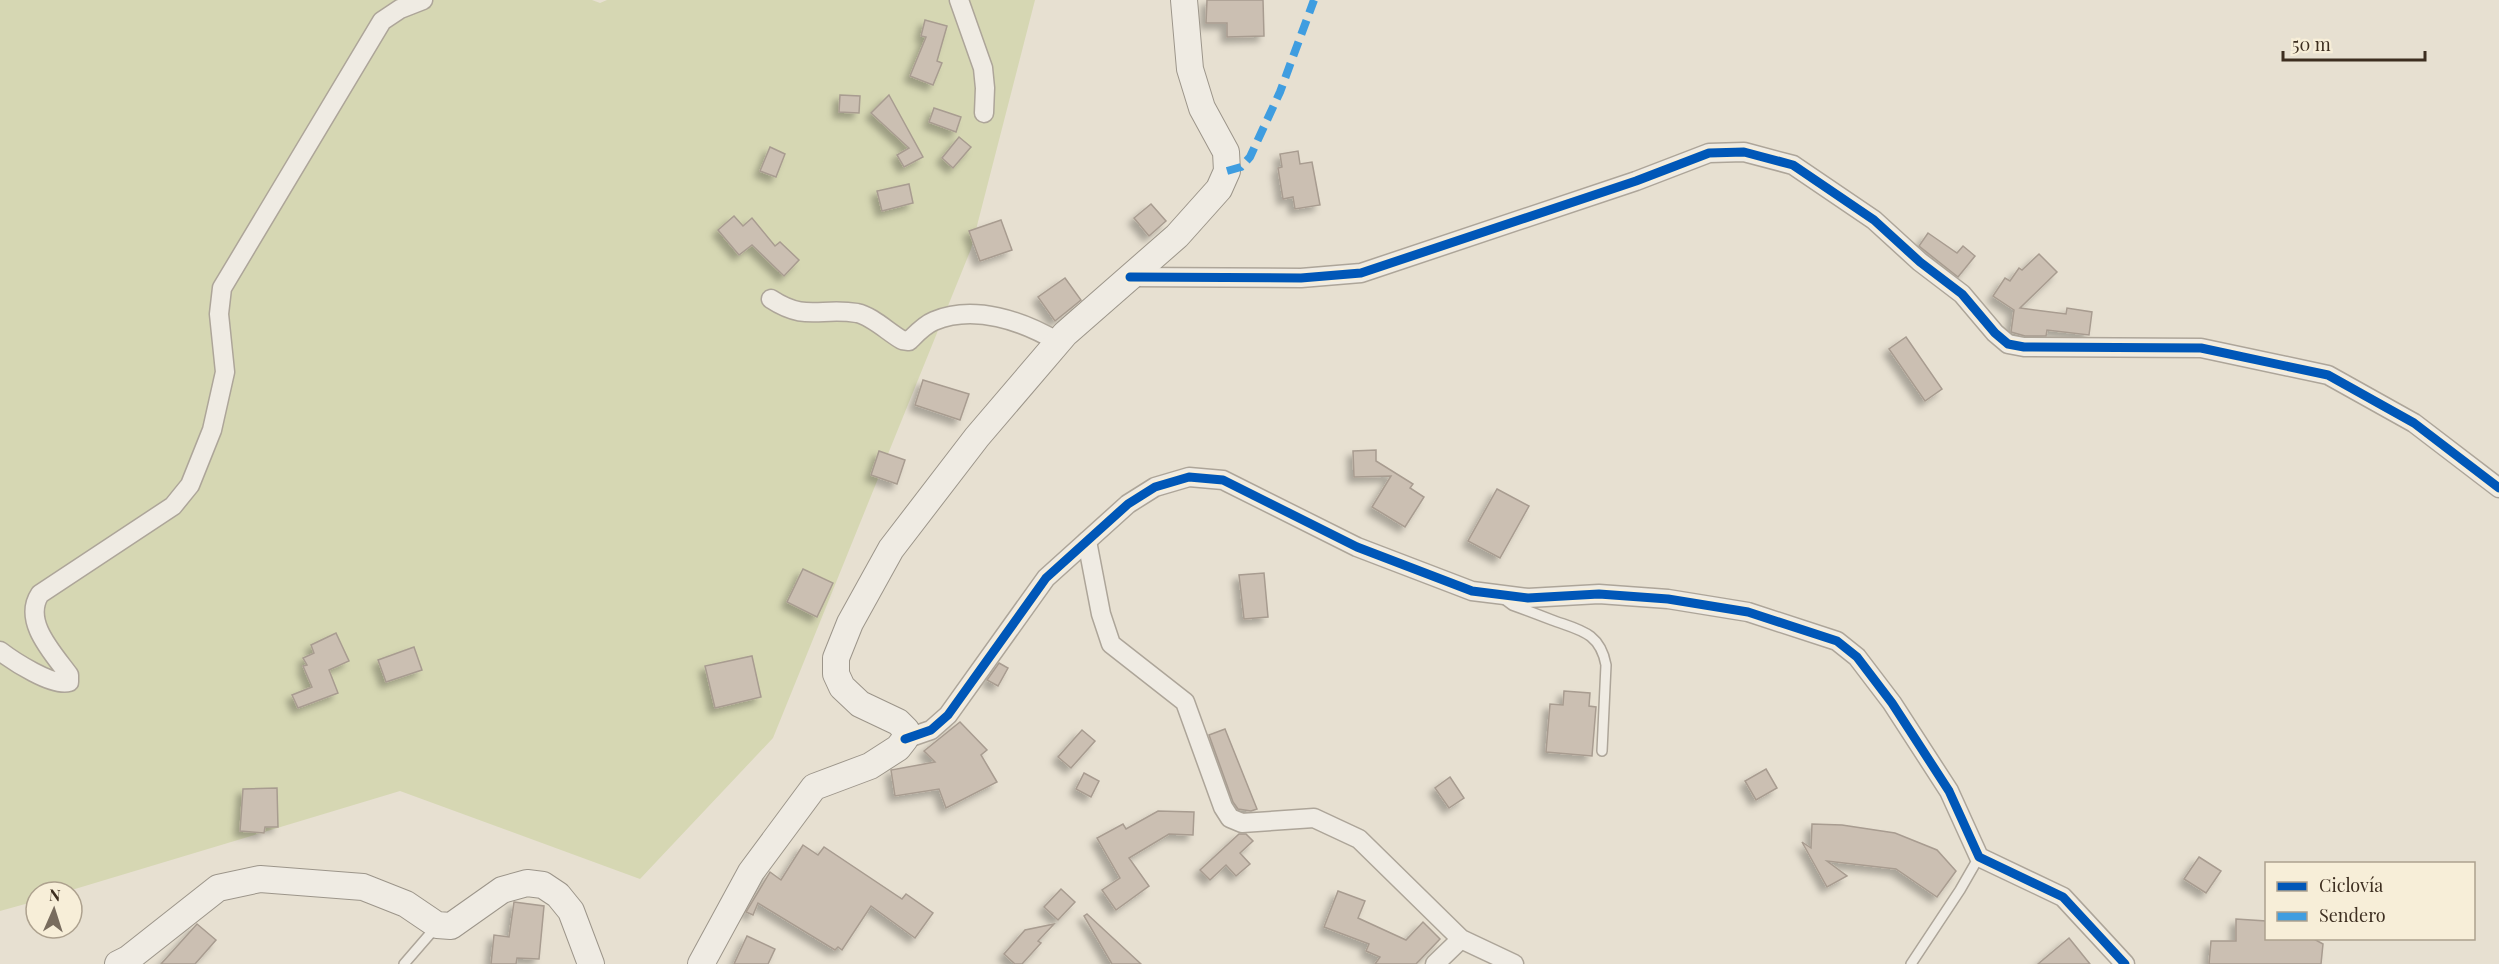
<svg xmlns="http://www.w3.org/2000/svg" width="2499" height="964" viewBox="0 0 2499 964" font-family="'Playfair Display',serif">
	<style>
		.green { fill: #d6d7b3 }
		.building { fill: #cbbfb2; stroke: #a89c90; stroke-width: 1.5; filter: url(#shadow) }
		.lines { fill: none; stroke-linecap: round; stroke-linejoin: round }
		.lane-casing { stroke: #ada599; stroke-width: 12 }
		.street-casing { stroke: #ada599; stroke-width: 21 }
		.secondary-casing { stroke: #9c958a; stroke-width: 28 }
		.lane { stroke: #efebe3; stroke-width: 9 }
		.street { stroke: #efebe3; stroke-width: 18 }
		.secondary { stroke: #efebe3; stroke-width: 26 }
		.quiet { stroke: #3f9de0; stroke-width: 8; stroke-dasharray: 15 8; stroke-linecap: butt }
		.cycleway-casing { stroke: #f7eed8; stroke-width: 13 }
		.cycleway { stroke: #0057b8; stroke-width: 9 }
	</style>
	<defs>
		<filter id="shadow"><feDropShadow dx="-5.5" dy="5.5" stdDeviation="3" flood-color="#0004"/></filter>
	</defs>
	<rect width="100%" height="100%" fill="#e7e0d1"/>
	<!-- green -->
	<path class="green" d="M 0,0 L 592,0 L 600,3 L 607,0 L 1035,0 L 971,249 L 773,738 L 640,879 L 400,791 L 65,892 L 36,892 L 36,901 L 0,911 Z"/>
	<!-- building -->
	<g class="building">
		<path d="M 1207,0 L 1263,0 L 1264,36 L 1227,37 L 1227,23 L 1206,23 Z"/>
		<path d="M 925,20 L 947,26 L 937,61 L 942,63 L 933,85 L 910,76 L 926,37 L 921,36 Z"/>
		<path d="M 840,95 L 860,96 L 859,113 L 839,112 Z"/>
		<path d="M 889,95 L 923,157 L 904,167 L 897,155 L 909,148 L 871,113 Z"/>
		<path d="M 934,108 L 961,117 L 956,132 L 929,122 Z"/>
		<path d="M 959,137 L 971,147 L 953,168 L 942,158 Z"/>
		<path d="M 770,147 L 785,154 L 776,177 L 760,171 Z"/>
		<path d="M 1298,151 L 1300,164 L 1312,162 L 1320,205 L 1295,209 L 1293,197 L 1283,199 L 1278,168 L 1282,167 L 1280,154 Z"/>
		<path d="M 909,184 L 913,203 L 882,211 L 877,191 Z"/>
		<path d="M 1151,204 L 1166,221 L 1149,236 L 1134,218 Z"/>
		<path d="M 734,216 L 743,226 L 752,218 L 775,246 L 780,242 L 799,260 L 784,276 L 752,245 L 739,255 L 718,230 Z"/>
		<path d="M 1001,220 L 1012,250 L 980,261 L 969,231 Z"/>
		<path d="M 1928,233 L 1957,253 L 1963,246 L 1975,256 L 1958,277 L 1919,246 Z"/>
		<path d="M 2039,254 L 2057,272 L 2020,308 L 2066,314 L 2067,308 L 2092,312 L 2089,335 L 2047,330 L 2046,336 L 2025,336 L 2011,332 L 2014,310 L 1993,296 L 2005,278 L 2010,281 L 2019,268 L 2022,270 Z"/>
		<path d="M 1065,278 L 1081,300 L 1055,321 L 1038,297 Z"/>
		<path d="M 1906,337 L 1942,389 L 1925,401 L 1889,349 Z"/>
		<path d="M 923,380 L 969,394 L 960,420 L 915,405 Z"/>
		<path d="M 1376,450 L 1376,461 L 1413,484 L 1410,488 L 1424,497 L 1405,527 L 1372,507 L 1391,476 L 1354,477 L 1353,451 Z"/>
		<path d="M 879,451 L 905,460 L 897,484 L 871,475 Z"/>
		<path d="M 1497,489 L 1529,506 L 1500,558 L 1468,541 Z"/>
		<path d="M 803,569 L 833,583 L 817,617 L 787,602 Z"/>
		<path d="M 1264,573 L 1268,617 L 1244,619 L 1239,575 Z"/>
		<path d="M 336,633 L 349,661 L 329,670 L 338,693 L 298,708 L 292,695 L 312,687 L 303,666 L 307,665 L 303,658 L 314,653 L 311,645 Z"/>
		<path d="M 414,647 L 422,670 L 386,682 L 378,660 Z"/>
		<path d="M 752,656 L 761,697 L 715,708 L 705,666 Z"/>
		<path d="M 999,663 L 1008,668 L 998,686 L 987,680 Z"/>
		<path d="M 1564,691 L 1590,693 L 1589,706 L 1596,707 L 1592,756 L 1546,752 L 1550,704 L 1563,705 Z"/>
		<path d="M 960,722 L 987,750 L 981,755 L 997,782 L 946,808 L 939,789 L 895,796 L 891,770 L 935,762 L 924,751 Z"/>
		<path d="M 1225,729 L 1257,809 L 1251,811 L 1238,809 L 1233,802 L 1209,735 Z"/>
		<path d="M 1082,730 L 1095,741 L 1071,768 L 1058,757 Z"/>
		<path d="M 1766,769 L 1777,788 L 1756,800 L 1745,781 Z"/>
		<path d="M 1084,773 L 1099,781 L 1091,797 L 1076,789 Z"/>
		<path d="M 1450,777 L 1464,798 L 1449,808 L 1435,788 Z"/>
		<path d="M 277,788 L 278,827 L 265,827 L 264,833 L 240,831 L 243,789 Z"/>
		<path d="M 1158,811 L 1194,812 L 1193,835 L 1169,834 L 1129,858 L 1149,886 L 1116,910 L 1102,890 L 1120,878 L 1097,838 L 1123,824 L 1126,829 Z"/>
		<path d="M 1812,824 L 1842,825 L 1895,833 L 1937,850 L 1956,871 L 1937,897 L 1896,869 L 1827,861 L 1847,876 L 1827,887 L 1802,842 L 1811,848 Z"/>
		<path d="M 1239,834 L 1246,834 L 1253,841 L 1240,853 L 1250,864 L 1236,876 L 1226,865 L 1210,880 L 1200,870 Z"/>
		<path d="M 803,845 L 818,855 L 824,847 L 902,899 L 906,894 L 933,913 L 915,938 L 871,906 L 842,950 L 838,947 L 835,950 L 758,903 L 753,915 L 746,912 L 770,872 L 781,880 Z"/>
		<path d="M 2199,857 L 2221,871 L 2206,893 L 2184,879 Z"/>
		<path d="M 1061,889 L 1075,902 L 1058,920 L 1044,907 Z"/>
		<path d="M 1338,891 L 1365,901 L 1358,918 L 1406,940 L 1423,922 L 1440,939 L 1416,964 L 1375,964 L 1380,957 L 1366,951 L 1369,944 L 1324,927 Z"/>
		<path d="M 514,902 L 544,906 L 539,959 L 517,958 L 516,964 L 491,964 L 494,935 L 509,937 Z"/>
		<path d="M 1087,914 L 1141,964 L 1112,964 L 1084,916 Z"/>
		<path d="M 2236,919 L 2266,921 L 2266,939 L 2314,939 L 2323,944 L 2321,964 L 2209,964 L 2211,941 L 2236,941 Z"/>
		<path d="M 197,924 L 216,940 L 195,964 L 161,964 Z"/>
		<path d="M 1054,924 L 1038,941 L 1041,943 L 1022,964 L 1015,964 L 1004,954 L 1025,930 Z"/>
		<path d="M 747,936 L 775,949 L 768,964 L 734,964 Z"/>
		<path d="M 2069,938 L 2090,964 L 2038,964 Z"/>
	</g>
	<g class="lines">
		<defs>
			<g id="lane">
				<path d="M 1504,599 L 1512,605 C 1526,610 1539,615 1552,620 C 1579,630 1600,632 1606,665 L 1602,751"/>
				<path d="M 404,964 L 436,927"/>
				<path d="M 1911,964 L 1960,890 L 1979,857"/>
			</g>
			<g id="street">
				<path d="M 959,0 L 983,68 L 985,88 L 984,113"/>
				<path d="M 1130,277 L 1301,278 L 1361,273 L 1636,181 L 1709,153 L 1744,152 L 1793,165 L 1874,220 L 1920,262 L 1962,294 L 1995,333 L 2008,344 L 2024,347 L 2201,348 L 2328,375 L 2414,423 L 2499,488"/>
				<path d="M 771,299 C 806,322 820,307 857,313 C 872,316 888,332 902,340 L 909,341 C 916,334 924,325 934,321 C 974,304 1023,321 1058,342"/>
				<path d="M 1087,541 L 1101,614 L 1111,644 L 1185,702 L 1223,807 L 1230,818 L 1242,823 L 1314,818 L 1359,839 L 1461,939 L 1514,964"/>
				<path d="M 0,651 C 13,661 53,687 69,682 L 69,675 C 53,653 22,621 40,594 L 173,506 L 190,485 L 212,430 L 225,372 L 219,314 L 222,288 L 382,21 L 400,9 L 423,0"/>
				<path d="M 905,739 L 931,730 L 948,715 L 1046,578 L 1128,504 L 1155,487 L 1189,477 L 1223,480 L 1357,547 L 1472,591 L 1528,598 L 1599,594 L 1668,599 L 1748,612 L 1837,641 L 1857,657 L 1892,703 L 1949,791 L 1979,857 L 2063,897 L 2125,964"/>
				<path d="M 1435,964 L 1461,939"/>
			</g>
			<g id="secondary">
				<path d="M 118,964 L 128,959 L 218,888 L 260,879 L 363,887 L 406,904 L 437,925 L 451,926 L 502,890 L 527,883 L 543,885 L 558,895 L 571,911 L 591,964"/>
				<path d="M 701,964 L 751,872 L 814,787 L 870,766 L 898,748 L 905,739 L 906,730 L 898,722 L 860,704 L 842,687 L 836,674 L 836,658 L 850,623 L 891,549 L 977,437 L 1065,334 L 1177,236 L 1219,189 L 1227,171 L 1226,152 L 1202,108 L 1190,69 L 1184,0"/>
			</g>
		</defs>
		<!-- lane casing -->
		<use href="#lane" class="lane-casing"/>
		<!-- street casing -->
		<use href="#street" class="street-casing"/>
		<!-- secondary casing -->
		<use href="#secondary" class="secondary-casing"/>
		<!-- lane -->
		<use href="#lane" class="lane"/>
		<!-- street -->
		<use href="#street" class="street"/>
		<!-- secondary -->
		<use href="#secondary" class="secondary"/>
		<!-- quiet -->
		<path class="quiet" d="M 1227,171 L 1241,167 L 1250,157 L 1280,92 L 1314,0"/>
		<defs>
			<g id="cycleway">
				<path d="M 1130,277 L 1301,278 L 1361,273 L 1636,181 L 1709,153 L 1744,152 L 1793,165 L 1874,220 L 1920,262 L 1962,294 L 1995,333 L 2008,344 L 2024,347 L 2201,348 L 2328,375 L 2414,423 L 2499,488"/>
				<path d="M 905,739 L 931,730 L 948,715 L 1046,578 L 1128,504 L 1155,487 L 1189,477 L 1223,480 L 1357,547 L 1472,591 L 1528,598 L 1599,594 L 1668,599 L 1748,612 L 1837,641 L 1857,657 L 1892,703 L 1949,791 L 1979,857 L 2063,897 L 2125,964"/>
			</g>
		</defs>
		<!-- cycleway casing -->
		<use href="#cycleway" class="cycleway-casing"/>
		<!-- cycleway -->
		<use href="#cycleway" class="cycleway"/>
	</g>
	<!-- legend -->
	<rect x="2265" y="862" width="210" height="78" fill="#f7eed8" stroke="#ada18e" stroke-width="1.5"/>
	<rect x="2277" y="882" width="30" height="9" fill="#0057b8" stroke="#ada18e" stroke-width="1.5"/>
	<text x="2319" y="892" font-size="18" fill="#3d2e20">Ciclovía</text>
	<rect x="2277" y="912" width="30" height="9" fill="#3f9de0" stroke="#ada18e" stroke-width="1.5"/>
	<text x="2319" y="922" font-size="18" fill="#3d2e20">Sendero</text>
	<!-- north arrow -->
	<g transform="translate(54 910) rotate(3)"><circle r="28" fill="#f7eed8" stroke="#ada18e" stroke-width="1.5"/>
	<path d="M0-4.5L10 22L0 15L-10 22Z" fill="#786c5e"/>
	<text y="-9" font-size="16" font-weight="bold" text-anchor="middle" fill="#3d2e20">N</text>
	</g>
	<!-- scale -->
	<path d="M2283 51v9h142v-9" fill="none" stroke="#3d2e20" stroke-width="3"/>
	<text x="2292" y="51" font-size="18" fill="#3d2e20" stroke="#f7eed8" stroke-width="4.5" paint-order="stroke">50 m</text>
</svg>
